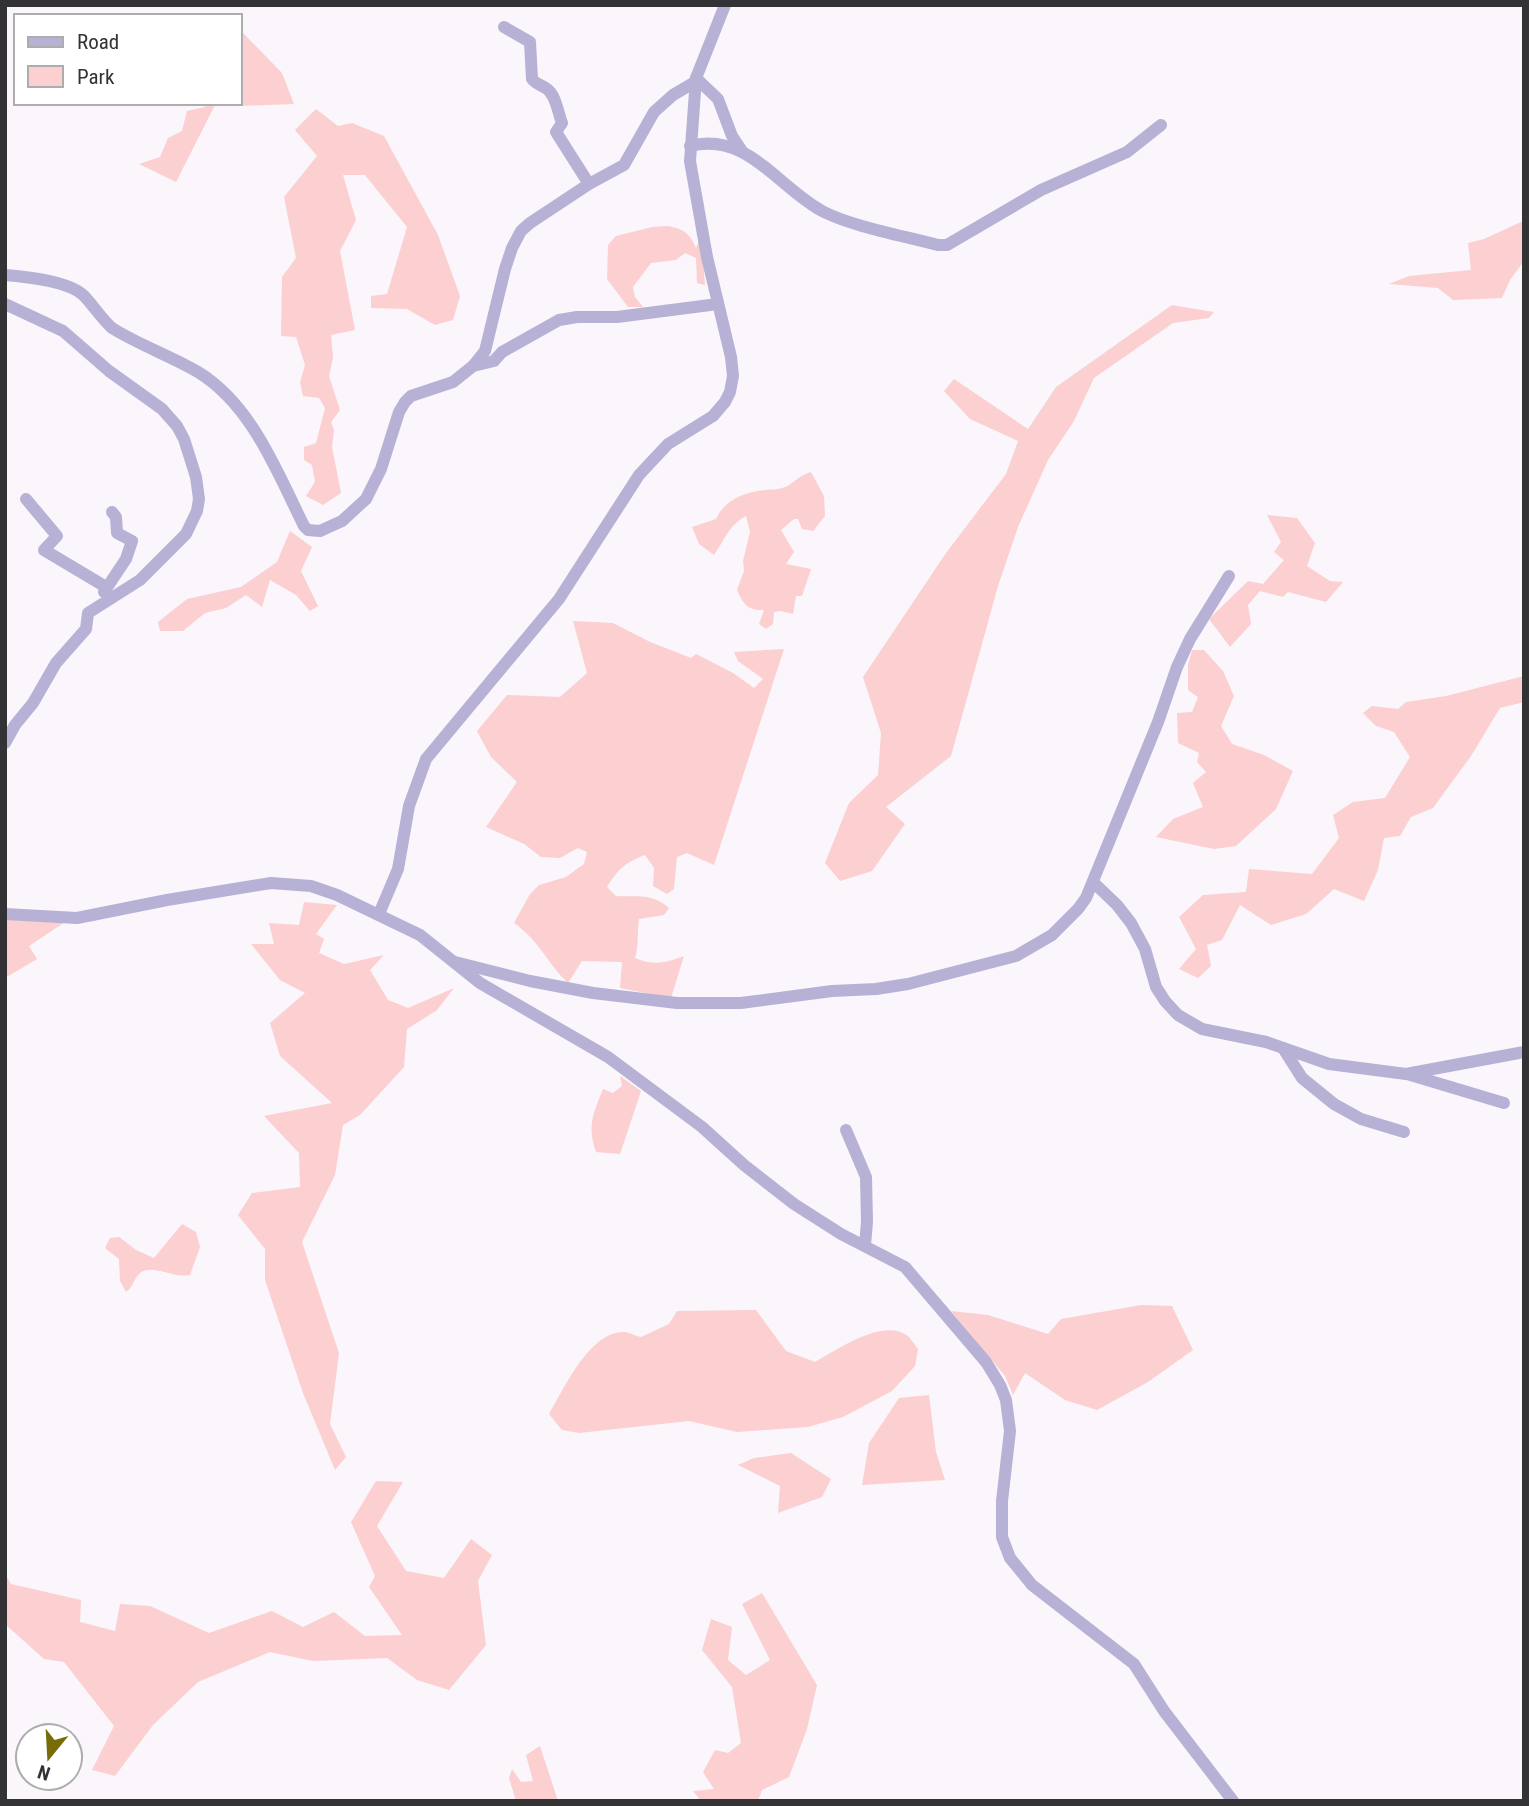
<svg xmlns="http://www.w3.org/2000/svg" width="1529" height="1806" viewBox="0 0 1529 1806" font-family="'Roboto Condensed',sans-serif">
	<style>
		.green { fill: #fccfd0 }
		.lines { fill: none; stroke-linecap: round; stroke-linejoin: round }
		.minor { stroke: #b7b1d6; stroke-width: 12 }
	</style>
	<rect width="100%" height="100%" fill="#faf6fb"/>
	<!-- green -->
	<g class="green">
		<path d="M 240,32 L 242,32 L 282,73 L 294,104 L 238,106 L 230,103 L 240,103 Z"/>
		<path d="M 207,103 L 216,103 L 176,182 L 139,164 L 160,157 L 168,138 L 182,131 L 187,111 L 205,107 Z"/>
		<path d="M 316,109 L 338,126 L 352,123 L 384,136 L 438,235 L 460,296 L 453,320 L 435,325 L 407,309 L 371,308 L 371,296 L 387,294 L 407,227 L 365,175 L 343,175 L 356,220 L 340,251 L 355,330 L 331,335 L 333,358 L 329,376 L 340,410 L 331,422 L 334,430 L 332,447 L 341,493 L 323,505 L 306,496 L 315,482 L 312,465 L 304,460 L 304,447 L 316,443 L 325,408 L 319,398 L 303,396 L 300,382 L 305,365 L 296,337 L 281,336 L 282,277 L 296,258 L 284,197 L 317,156 L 295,130 Z"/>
		<path d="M 1524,198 L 1524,261 L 1510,280 L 1502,298 L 1453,300 L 1438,288 L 1389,284 L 1409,276 L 1471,270 L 1468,243 L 1484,239 L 1523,221 Z"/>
		<path d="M 668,226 C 683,229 690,233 696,248 L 699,240 L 702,248 L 705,285 L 697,283 L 696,258 L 685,253 L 676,260 L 651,263 L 633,287 L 635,297 L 643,307 L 628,307 L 607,279 L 608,245 L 616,236 L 652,227 Z"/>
		<path d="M 1172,305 L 1214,312 L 1209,318 L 1173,323 L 1094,378 L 1074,421 L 1048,460 L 1018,527 L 998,586 L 951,756 L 886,807 L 905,824 L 872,871 L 840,881 L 825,863 L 849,803 L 878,775 L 881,733 L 863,677 L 946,553 L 1006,474 L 1018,441 L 970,419 L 944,391 L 954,379 L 1028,429 L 1056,387 Z"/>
		<path d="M 811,472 L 824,496 L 825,516 L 813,531 L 802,529 L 798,519 L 794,519 L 781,530 L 794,552 L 786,564 L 811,569 L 802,596 L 796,596 L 793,614 L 780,611 L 774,612 L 773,624 L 766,629 L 759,624 L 764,610 C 748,611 743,604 737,590 L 744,571 L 743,561 L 750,532 L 746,516 C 728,526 726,538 714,555 L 699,544 L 692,527 L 716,519 C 725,499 745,492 766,490 C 771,489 778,490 782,488 C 792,486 797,476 811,472 Z"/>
		<path d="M 1267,515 L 1297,518 L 1315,543 L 1307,566 L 1330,581 L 1343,582 L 1326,602 L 1288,592 L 1283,597 L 1260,591 L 1248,605 L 1251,624 L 1230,647 L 1209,619 L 1248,581 L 1263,584 L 1284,560 L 1274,552 L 1281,542 Z"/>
		<path d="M 290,531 L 312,547 L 301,571 L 318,606 L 310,611 L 296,595 L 270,580 L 262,607 L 246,595 L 226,608 L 205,613 L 183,631 L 160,631 L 158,622 L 187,599 L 241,587 L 277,562 Z"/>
		<path d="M 573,621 L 613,623 L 650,642 L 691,658 L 696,654 L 733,673 L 754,688 L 763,679 L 738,661 L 734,652 L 784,649 L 714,865 L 687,853 L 677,857 L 674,889 L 667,894 L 653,886 L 654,868 L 645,855 C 626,862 618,869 607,887 L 616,896 C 637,897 653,893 669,908 L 664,915 L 639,919 C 637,933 639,945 635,958 C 654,966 665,963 684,956 L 671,998 L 620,988 L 622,962 L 582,961 L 568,983 C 547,963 539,940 514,923 L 530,894 L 539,885 L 566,877 L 584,864 L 587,852 L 578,848 L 560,858 L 541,857 L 524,844 L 486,827 L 517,782 L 491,757 L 477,731 L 507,695 L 560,697 L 587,673 Z"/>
		<path d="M 1192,650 L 1204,650 L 1223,671 L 1234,696 L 1221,726 L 1232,744 L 1264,755 L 1293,771 L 1276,809 L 1236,846 L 1214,849 L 1156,837 L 1173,819 L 1203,807 L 1193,783 L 1206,772 L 1197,762 L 1199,753 L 1178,743 L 1177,713 L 1192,712 L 1198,697 L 1188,690 L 1188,665 Z"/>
		<path d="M 1524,676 L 1524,702 L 1500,708 L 1471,756 L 1433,808 L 1411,817 L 1400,836 L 1384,838 L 1378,870 L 1364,901 L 1334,889 L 1306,914 L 1271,925 L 1240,905 L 1222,940 L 1207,945 L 1211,966 L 1198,978 L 1179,969 L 1196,949 L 1179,917 L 1203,895 L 1246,892 L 1249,869 L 1312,874 L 1339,838 L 1333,815 L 1353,802 L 1385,798 L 1410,757 L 1394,732 L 1376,726 L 1363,713 L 1372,706 L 1398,709 L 1406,702 L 1446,696 Z"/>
		<path d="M 304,902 L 337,905 L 316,934 L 324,939 L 319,953 L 344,964 L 384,955 L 370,970 L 388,1000 L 408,1008 L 454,988 L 437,1010 L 407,1029 L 404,1067 L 360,1115 L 343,1125 L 335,1175 L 302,1242 L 339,1353 L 330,1424 L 346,1457 L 335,1470 L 303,1393 L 265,1280 L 265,1249 L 238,1215 L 252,1193 L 300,1187 L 299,1153 L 264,1116 L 332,1103 L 280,1056 L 270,1023 L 305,993 L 280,980 L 251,944 L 274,944 L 269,923 L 299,925 Z"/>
		<path d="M 5,911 L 95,915 L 96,921 L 65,922 L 29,946 L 37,959 L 5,978 Z"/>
		<path d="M 620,1076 L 641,1091 L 620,1154 L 596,1152 C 587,1126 593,1114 603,1089 L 613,1093 L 622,1086 Z"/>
		<path d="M 182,1224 L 196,1232 L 200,1247 L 190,1275 C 172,1279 152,1262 139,1274 C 134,1279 133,1287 126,1292 L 120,1281 L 119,1259 L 105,1248 L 110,1238 L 119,1237 L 136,1250 L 154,1258 Z"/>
		<path d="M 1141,1305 L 1172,1306 L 1193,1350 L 1148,1382 L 1097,1410 L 1065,1400 L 1025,1373 L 1013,1395 L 1005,1376 L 951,1311 L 988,1315 L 1048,1334 L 1061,1319 Z"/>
		<path d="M 756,1310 L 786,1351 L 815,1362 C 837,1350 883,1317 908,1336 C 911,1339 915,1345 918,1349 L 915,1366 L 892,1391 L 843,1417 L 808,1427 L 737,1432 L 689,1421 L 579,1433 L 562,1430 L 549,1414 C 564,1389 590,1330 625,1332 C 630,1333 636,1336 641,1337 L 669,1324 L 677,1311 Z"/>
		<path d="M 929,1395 L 936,1452 L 945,1480 L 862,1485 L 869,1443 L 899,1398 Z"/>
		<path d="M 791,1453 L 831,1479 L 822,1497 L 778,1513 L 780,1486 L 738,1465 L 754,1458 Z"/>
		<path d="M 376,1481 L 403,1482 L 377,1526 L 406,1571 L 444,1578 L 471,1539 L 492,1555 L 478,1581 L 486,1645 L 449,1690 L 417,1680 L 387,1658 L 313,1661 L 270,1652 L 198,1682 L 153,1725 L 115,1776 L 92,1770 L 114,1726 L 64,1662 L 44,1659 L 5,1624 L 5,1574 L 11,1584 L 81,1600 L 80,1622 L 115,1631 L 120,1604 L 150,1606 L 209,1633 L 272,1611 L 303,1627 L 334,1612 L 365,1636 L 402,1635 L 369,1587 L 375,1576 L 351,1522 Z"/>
		<path d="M 762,1593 L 817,1685 L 807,1729 L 789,1777 L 762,1790 L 758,1801 L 701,1801 L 693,1791 L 714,1789 L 703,1772 L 715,1750 L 728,1753 L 741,1743 L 732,1687 L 702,1650 L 711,1619 L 732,1627 L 728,1660 L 746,1675 L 770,1660 L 742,1604 Z"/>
		<path d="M 540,1746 L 558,1801 L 516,1801 L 509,1778 L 512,1769 L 521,1782 L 533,1781 L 526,1755 Z"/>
	</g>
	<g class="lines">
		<!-- minor -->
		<g class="minor">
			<path d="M 504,27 L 530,42 L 532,79 C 537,85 542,85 547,89 C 556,95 558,113 562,123 L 556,132 L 589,184"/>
			<path d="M 696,78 L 718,99 L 732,136 L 742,151"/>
			<path d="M 690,146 C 748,131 779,189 824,212 C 854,227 905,236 938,245 L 947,245 L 1041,190 L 1127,152 L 1161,125"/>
			<path d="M 5,275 C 27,277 72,281 86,298 C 95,308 102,319 112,328 C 139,345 171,356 198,372 C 252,405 277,472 304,526 L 308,530 L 320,531 L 342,521 L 366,499 L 381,469 L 399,412 L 405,402 L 411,396 L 453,382 L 473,366 L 485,351 L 505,269 L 512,248 L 521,231 L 530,223 L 589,184 L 624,165 L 654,112 L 673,95 L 695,82"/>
			<path d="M 5,304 L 63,331 L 109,371 L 162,409 L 177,426 L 184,439 L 196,477 L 199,499 L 197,511 L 186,534 L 140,580 L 88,613 L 86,629 L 56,663 L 33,703 L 15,725 L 5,743"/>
			<path d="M 473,366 L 494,361 L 502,352 L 559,320 L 577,317 L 617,317 L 718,304"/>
			<path d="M 26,499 L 57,536 L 44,550 L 106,587"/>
			<path d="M 104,592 L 126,559 L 132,541 L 117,533 L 116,517 L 112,512"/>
			<path d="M 1093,882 L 1117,905 L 1131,923 L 1145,949 L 1156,987 L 1165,1001 L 1178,1015 L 1202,1029 L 1266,1042 L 1329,1064 L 1406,1074 L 1524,1052"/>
			<path d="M 5,914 L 77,918 L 167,900 L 271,883 L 311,886 L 337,895 L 420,935 L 480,983 L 608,1057 L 702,1127 L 744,1165 L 794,1204 L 841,1234 L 905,1267 L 986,1362 L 1000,1385 L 1006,1400 L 1010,1431 L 1002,1501 L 1002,1537 L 1010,1558 L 1032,1585 L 1134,1664 L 1164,1711 L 1233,1801"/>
			<path d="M 379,914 L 398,869 L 409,806 L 426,759 L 559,599 L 639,475 L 668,444 L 713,416 L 725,402 L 730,392 L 733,376 L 731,357 L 707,257 L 690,161 L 696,78 L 725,5"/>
			<path d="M 455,962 L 530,981 L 593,993 L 677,1003 L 741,1003 L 832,991 L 876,989 L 908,984 L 1016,956 L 1052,935 L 1078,909 L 1086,898 L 1158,722 L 1177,667 L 1190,639 L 1229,576"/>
			<path d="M 1283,1048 L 1302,1078 L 1334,1104 L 1361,1119 L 1404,1132"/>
			<path d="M 1407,1074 L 1504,1103"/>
			<path d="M 846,1130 L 866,1177 L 867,1222 L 865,1245"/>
		</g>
	</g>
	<!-- border -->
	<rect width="1529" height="1806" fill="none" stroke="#333234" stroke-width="14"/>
	<!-- legend -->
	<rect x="14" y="14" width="228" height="91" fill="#ffffff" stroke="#adadae" stroke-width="2"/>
	<rect x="28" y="37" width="35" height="10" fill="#b7b1d6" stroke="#adadae" stroke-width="2"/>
	<text x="77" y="49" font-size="21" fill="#333234">Road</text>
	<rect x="28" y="66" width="35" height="21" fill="#fccfd0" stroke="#adadae" stroke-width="2"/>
	<text x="77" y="84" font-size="21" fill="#333234">Park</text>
	<!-- north arrow -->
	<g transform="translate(49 1757) rotate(198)"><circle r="33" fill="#ffffff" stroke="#adadae" stroke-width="2"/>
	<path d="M0-5L12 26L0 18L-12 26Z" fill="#776c07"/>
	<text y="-10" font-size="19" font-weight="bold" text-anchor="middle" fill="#333234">N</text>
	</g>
</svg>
